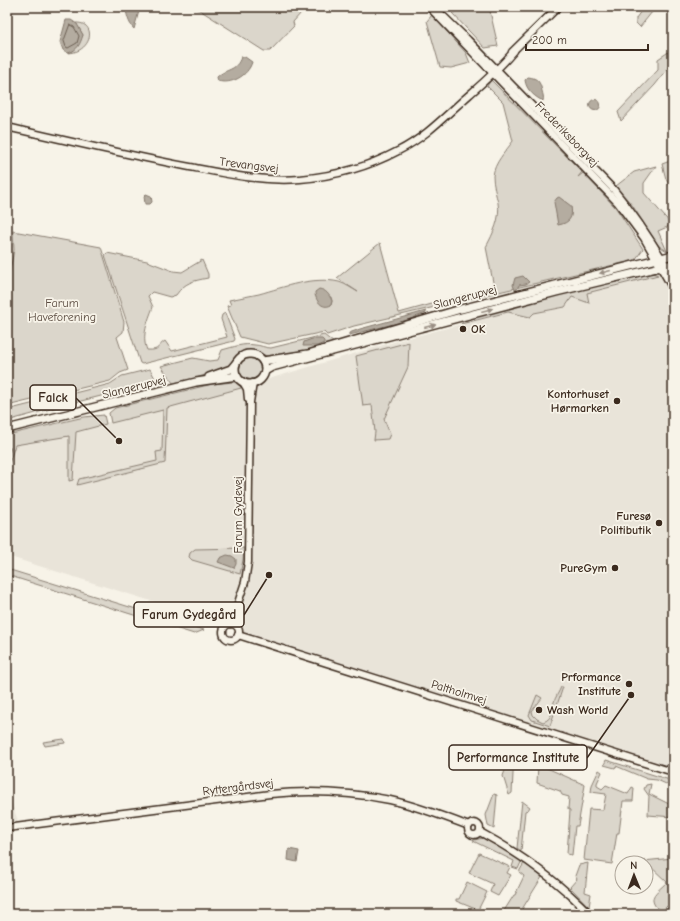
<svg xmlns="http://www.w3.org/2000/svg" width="680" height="921" viewBox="0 0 680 921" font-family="'Comic Neue',sans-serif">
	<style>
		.built { fill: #e9e4d9 }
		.green { fill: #dbd6cb; stroke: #8b8074; fill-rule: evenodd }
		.water { fill: #b4aca0; stroke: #84786c }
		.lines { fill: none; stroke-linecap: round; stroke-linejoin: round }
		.shore { stroke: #6b5e52; stroke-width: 1 }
		.tertiary-casing { stroke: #3b2a1e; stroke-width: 9 }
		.secondary-casing { stroke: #3b2a1e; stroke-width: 10 }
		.tertiary { stroke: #f7f3e8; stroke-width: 6 }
		.secondary { stroke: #f7f3e8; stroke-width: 7 }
		.oneway { fill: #998e83 }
		.poi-dot { fill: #3b2a1e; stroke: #f7f3e8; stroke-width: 1.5 }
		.labels { text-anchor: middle; stroke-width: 3.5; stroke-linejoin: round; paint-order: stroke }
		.street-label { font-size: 12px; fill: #3b2a1e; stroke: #f7f3e8 }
		.park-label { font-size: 12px; fill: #5b4c41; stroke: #f7f3e8 }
		.poi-label { font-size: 12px; font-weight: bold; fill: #3b2a1e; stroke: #f7f3e8; text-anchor: end }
		.leader { fill: none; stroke: #3b2a1e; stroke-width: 1.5 }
		.callout-dot { fill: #3b2a1e; stroke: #f7f3e8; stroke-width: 1.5 }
		.callout { fill: #f7f3e8; stroke: #3b2a1e; stroke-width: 1.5 }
		.callout-label { font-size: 13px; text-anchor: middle; font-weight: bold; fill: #3b2a1e }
	</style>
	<rect width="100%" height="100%" fill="#f7f3e8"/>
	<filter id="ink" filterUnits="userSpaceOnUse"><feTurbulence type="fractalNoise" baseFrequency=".025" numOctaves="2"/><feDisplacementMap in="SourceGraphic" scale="8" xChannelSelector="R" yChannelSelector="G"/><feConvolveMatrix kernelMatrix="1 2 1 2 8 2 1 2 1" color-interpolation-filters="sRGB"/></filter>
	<g filter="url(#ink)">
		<!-- built -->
		<g class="built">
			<path d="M 659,271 L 673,300 L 673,767 L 243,632 L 237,621 L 231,618 L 225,623 L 221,625 L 196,615 L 7,556 L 7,443 L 70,432 L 218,394 L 397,341 L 508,312 L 530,317 L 534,313 L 565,307 L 572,297 L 589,303 L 587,293 L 657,275 L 652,273 Z"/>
			<path d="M 7,790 L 18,821 L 7,824 Z"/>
		</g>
		<!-- green -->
		<g class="green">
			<path d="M 195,7 L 295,7 L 301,13 L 293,22 L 294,26 L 270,51 L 264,51 Z"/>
			<path d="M 489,7 L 498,46 L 485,48 L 452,13 L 467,8 Z"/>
			<path d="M 644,7 L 656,7 L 640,27 L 636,23 L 636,18 Z"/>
			<path d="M 432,15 L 466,53 L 470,63 L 451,68 L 440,67 L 427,21 Z"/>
			<path d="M 76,23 C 97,22 93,52 68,53 L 73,51 L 83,35 Z"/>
			<path d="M 673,49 L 673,62 L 655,85 L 621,121 L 618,112 L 658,70 L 658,59 Z"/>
			<path d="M 491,80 L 582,172 L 578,177 L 583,173 L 616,208 L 643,249 L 635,260 L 354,326 L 327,335 L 324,332 L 268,344 L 240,337 L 227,306 L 231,305 L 229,300 C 239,298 249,296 259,294 C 284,287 313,276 339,282 C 346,284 352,289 358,292 L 337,278 L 380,243 L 399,313 L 494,287 L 486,247 C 493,234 501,218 498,203 C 496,194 493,185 493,176 C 494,163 506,151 513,141 L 503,102 L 487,86 ZM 315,295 L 331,297 L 332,301 L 331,305 L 320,303 Z"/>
			<path d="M 673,160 L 673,192 L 666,179 L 662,164 Z"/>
			<path d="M 656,166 L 644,183 L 644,193 L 672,225 L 658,231 L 667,251 L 659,246 L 632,205 L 616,186 L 634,172 Z"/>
			<path d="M 13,231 L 101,247 L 124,322 L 123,332 L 117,337 L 128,370 L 120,373 L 110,381 L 7,406 L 7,285 L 14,250 Z"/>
			<path d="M 107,253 L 147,261 L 173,271 L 182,272 L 202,260 L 208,274 L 208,278 C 193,281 185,282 176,295 L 170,297 L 152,292 L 148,296 L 153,307 C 148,321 141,336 147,350 C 160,351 157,346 165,341 L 172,351 L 227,337 L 221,319 L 222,315 L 225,313 L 235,339 L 234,341 L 142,364 L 140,363 L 105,255 Z"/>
			<path d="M 650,272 L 658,275 L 587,293 L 589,303 L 572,297 L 565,307 L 534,313 L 530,317 L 508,312 L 461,324 L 465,319 L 541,298 Z"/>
			<path d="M 324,335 L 334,343 L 308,352 L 267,356 L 251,350 L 244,350 L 237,355 L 228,367 L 196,378 L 173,383 L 161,366 L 193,358 L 209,361 L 218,360 L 222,350 C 233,347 244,343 255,345 C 260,345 265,348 271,348 Z"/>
			<path d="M 409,342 L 408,367 L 384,419 L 390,434 L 388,439 L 374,440 L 375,432 L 372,405 L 363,406 L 356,356 Z"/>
			<circle cx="250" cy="368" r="12"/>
			<path d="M 150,369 L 157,382 L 69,404 L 7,421 L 7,410 L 110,384 L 122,376 Z"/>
			<path d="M 234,382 L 240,384 L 241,388 L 167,408 L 165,463 L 77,485 L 79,479 L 157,461 L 156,452 L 162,451 L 163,410 L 111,423 L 109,413 L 115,408 L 212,384 Z"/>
			<path d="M 104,415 L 106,424 L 76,432 L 73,480 L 69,481 L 69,436 L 15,445 L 7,470 L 7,460 L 11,448 L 7,448 L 7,435 L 84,417 Z"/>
			<path d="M 244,548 L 243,560 L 240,574 L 192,560 L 189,557 L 190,553 L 195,549 Z"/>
			<path d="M 7,569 L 204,630 L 194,634 L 7,575 Z"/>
			<path d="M 561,687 L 563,687 L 550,726 L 532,720 L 529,715 L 537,695 L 542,698 L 532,711 L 533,715 L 537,719 L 543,722 C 553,719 552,710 554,702 C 555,698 559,692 561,687 Z"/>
			<path d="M 64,739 L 65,743 L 45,746 L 43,742 Z"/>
			<path d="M 511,754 L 514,755 L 512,793 L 509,795 L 503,776 Z"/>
			<path d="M 606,760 L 673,781 L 673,787 L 657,780 L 647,779 L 616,766 L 615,768 L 604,765 Z"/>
			<path d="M 538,764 L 585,785 L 578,826 L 575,826 L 572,855 L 567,854 L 570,810 L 568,809 L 569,797 L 562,795 L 560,791 L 537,783 Z"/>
			<path d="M 599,770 L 602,772 L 597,783 L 597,786 L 602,789 L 606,785 L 628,794 L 632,787 L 634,788 L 633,801 L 623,801 L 619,833 L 617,833 L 612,864 L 584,860 L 589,809 L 603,810 L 606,794 L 591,792 L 592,785 Z"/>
			<path d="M 651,784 L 649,794 L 673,806 L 673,817 L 648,815 L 649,796 L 644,789 L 646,785 Z"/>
			<path d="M 494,794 L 497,795 L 494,829 L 488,826 L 486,815 Z"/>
			<path d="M 522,801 L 530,807 L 528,810 L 525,811 L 521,851 L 517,848 Z"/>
			<path d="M 483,838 L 522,860 L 518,869 L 512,867 L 514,861 L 473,841 L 474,840 Z"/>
			<path d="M 479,853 L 510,867 L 507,873 L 511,875 L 498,896 L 490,892 L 493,884 L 469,873 Z"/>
			<path d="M 673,858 L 673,911 L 667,906 L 661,912 C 645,898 656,893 667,882 L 650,866 L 646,865 L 646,863 L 633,862 Z"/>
			<path d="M 524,863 L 542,877 L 519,914 L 502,914 L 514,895 L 515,895 L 524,876 L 519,872 Z"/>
			<path d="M 588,863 L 585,892 L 591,894 L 589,907 L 570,887 L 577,879 L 575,876 L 579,865 Z"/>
			<path d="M 467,882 L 487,892 L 478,910 L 456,901 L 456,899 L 459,899 Z"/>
		</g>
		<!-- water -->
		<g class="water">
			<path d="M 126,7 L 137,7 L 139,11 L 134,29 C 129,24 126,14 126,7 Z"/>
			<path d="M 66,20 L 71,20 L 77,24 L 83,35 C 80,44 78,50 68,53 L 63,50 L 60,42 Z"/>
			<path d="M 241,57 L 245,57 L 252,62 C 248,76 231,85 218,81 L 217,77 C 226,68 236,72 241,57 Z"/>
			<path d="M 528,77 C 538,78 540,82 542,91 C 543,95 544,97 543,101 C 535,97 526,90 525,80 Z"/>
			<circle cx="595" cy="105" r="5.5"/>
			<path d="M 146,194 L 151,196 L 152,202 L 150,204 L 145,204 L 144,196 Z"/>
			<path d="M 559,197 L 571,206 C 573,217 570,223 558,225 L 554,202 L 557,198 Z"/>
			<path d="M 523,276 L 529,282 L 526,284 L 519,285 L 517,289 L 515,290 L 513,285 L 515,278 Z"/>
			<path d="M 319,289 C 326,290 329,294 332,301 L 331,305 C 322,310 315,300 315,292 Z"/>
			<path d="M 426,311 L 426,313 L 402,322 L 349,335 L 349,333 L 360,329 Z"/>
			<path d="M 312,339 L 322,339 L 324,341 L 324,343 L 317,346 L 303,346 L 304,342 Z"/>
			<path d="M 227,555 L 232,556 L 236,559 L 236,564 L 234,568 L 218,562 L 220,558 Z"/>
			<path d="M 289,849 L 299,851 L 297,862 L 288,860 Z"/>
		</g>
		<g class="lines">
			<!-- shore -->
			<path class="shore" d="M 70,25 L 74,27 L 79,36 L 77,43 L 68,48 L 66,47 L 64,41 Z"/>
			<defs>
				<g id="tertiary">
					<path d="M 429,7 L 618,203 L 644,238 L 673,289"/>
					<path d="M 436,9 L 468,40 L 614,190 C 637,218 655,246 673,277"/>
					<path d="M 512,52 L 558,7"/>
					<path d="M 7,127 C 68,141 128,155 190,167 C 226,174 263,182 300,179 C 335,176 368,167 398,151 C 426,137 446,115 469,95 C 485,81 500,68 514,51"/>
					<path d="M 243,382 L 247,389 L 248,399"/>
					<path d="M 231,624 L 245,582 L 248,562 L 250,402 L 253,383"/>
					<circle cx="231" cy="632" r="8"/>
					<path d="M 238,635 L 673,772"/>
					<circle cx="474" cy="829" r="6"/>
					<path d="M 7,828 L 270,794 C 310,790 350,792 390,800 C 417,806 443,816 469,826"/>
					<path d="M 480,832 C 521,854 558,881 590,914"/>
				</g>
				<g id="secondary">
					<circle cx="250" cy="369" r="15"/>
					<path d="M 263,361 L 308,354 L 461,309 L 673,255"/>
					<path d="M 265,371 L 272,367 L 556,292 L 673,264"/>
					<path d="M 209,377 L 231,369 L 236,363"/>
					<path d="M 7,429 L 196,382 L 237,376"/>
				</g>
			</defs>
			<!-- tertiary casing -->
			<use href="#tertiary" class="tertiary-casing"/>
			<!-- secondary casing -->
			<use href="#secondary" class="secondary-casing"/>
			<!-- tertiary -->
			<use href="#tertiary" class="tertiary"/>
			<!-- secondary -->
			<use href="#secondary" class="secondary"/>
		</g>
		<!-- one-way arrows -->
		<defs><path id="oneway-solid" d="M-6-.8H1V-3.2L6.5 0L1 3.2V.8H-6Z"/></defs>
		<g class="oneway">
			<use href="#oneway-solid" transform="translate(605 272) rotate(166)"/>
			<use href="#oneway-solid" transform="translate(487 310) rotate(-15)"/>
			<use href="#oneway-solid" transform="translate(430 326) rotate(-15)"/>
		</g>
	</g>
	<!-- markers -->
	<g class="poi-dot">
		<circle cx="463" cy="329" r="4"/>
		<circle cx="617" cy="401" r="4"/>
		<circle cx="659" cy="523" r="4"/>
		<circle cx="615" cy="568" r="4"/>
		<circle cx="629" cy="684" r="4"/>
		<circle cx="539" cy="710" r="4"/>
	</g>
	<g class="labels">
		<!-- street labels -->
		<g class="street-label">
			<text transform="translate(567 134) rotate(46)" y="4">Frederiksborgvej</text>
			<text transform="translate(249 165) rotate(7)" y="4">Trevangsvej</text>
			<text transform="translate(465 297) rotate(-15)" y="4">Slangerupvej</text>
			<text transform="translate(134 387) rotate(-14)" y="4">Slangerupvej</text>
			<text transform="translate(238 515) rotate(-90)" y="4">Farum Gydevej</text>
			<text transform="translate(459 692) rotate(17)" y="4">Paltholmvej</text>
			<text transform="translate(238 787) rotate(-7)" y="4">Ryttergårdsvej</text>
		</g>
		<!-- park labels -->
		<g class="park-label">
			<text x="62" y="307">Farum<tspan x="62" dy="14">Haveforening</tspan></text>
		</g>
		<!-- poi labels -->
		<g class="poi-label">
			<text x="471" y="333" text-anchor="start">OK</text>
			<text x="609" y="398">Kontorhuset<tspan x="609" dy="14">Hørmarken</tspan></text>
			<text x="651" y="520">Furesø<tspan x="651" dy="14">Politibutik</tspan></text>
			<text x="607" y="572">PureGym</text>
			<text x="621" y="681">Prformance<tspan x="621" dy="14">Institute</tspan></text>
			<text x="547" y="714" text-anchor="start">Wash World</text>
		</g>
	</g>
	<!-- callouts -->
	<path class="leader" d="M119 441L76 398M269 575L244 615M631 695L587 758"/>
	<g class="callout-dot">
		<circle cx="119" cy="441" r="4"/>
		<circle cx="269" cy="575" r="4"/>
		<circle cx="631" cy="695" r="4"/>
	</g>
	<g class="callout">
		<rect x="30" y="385" width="46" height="25" rx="4"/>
		<rect x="134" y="602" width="110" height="25" rx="4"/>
		<rect x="449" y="745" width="138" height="25" rx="4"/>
	</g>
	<g class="callout-label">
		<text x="53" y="402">Falck</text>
		<text x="189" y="619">Farum Gydegård</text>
		<text x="518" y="762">Performance Institute</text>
	</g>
	<!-- margin -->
	<rect width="680" height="921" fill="none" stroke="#f7f3e8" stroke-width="24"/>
	<rect x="12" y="12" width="656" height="897" fill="none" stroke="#3b2a1e" stroke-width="1.5" filter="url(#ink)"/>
	<!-- north arrow -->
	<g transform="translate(634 875) rotate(359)"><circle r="19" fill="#f7f3e8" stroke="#aca397"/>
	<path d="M0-3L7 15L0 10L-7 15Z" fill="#3b2a1e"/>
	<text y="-6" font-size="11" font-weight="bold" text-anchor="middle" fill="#3b2a1e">N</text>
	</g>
	<!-- scale -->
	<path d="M526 44v6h122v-6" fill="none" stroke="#3b2a1e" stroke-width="2"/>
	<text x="532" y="44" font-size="12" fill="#3b2a1e" stroke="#f7f3e8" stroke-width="3" paint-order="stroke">200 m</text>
</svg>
